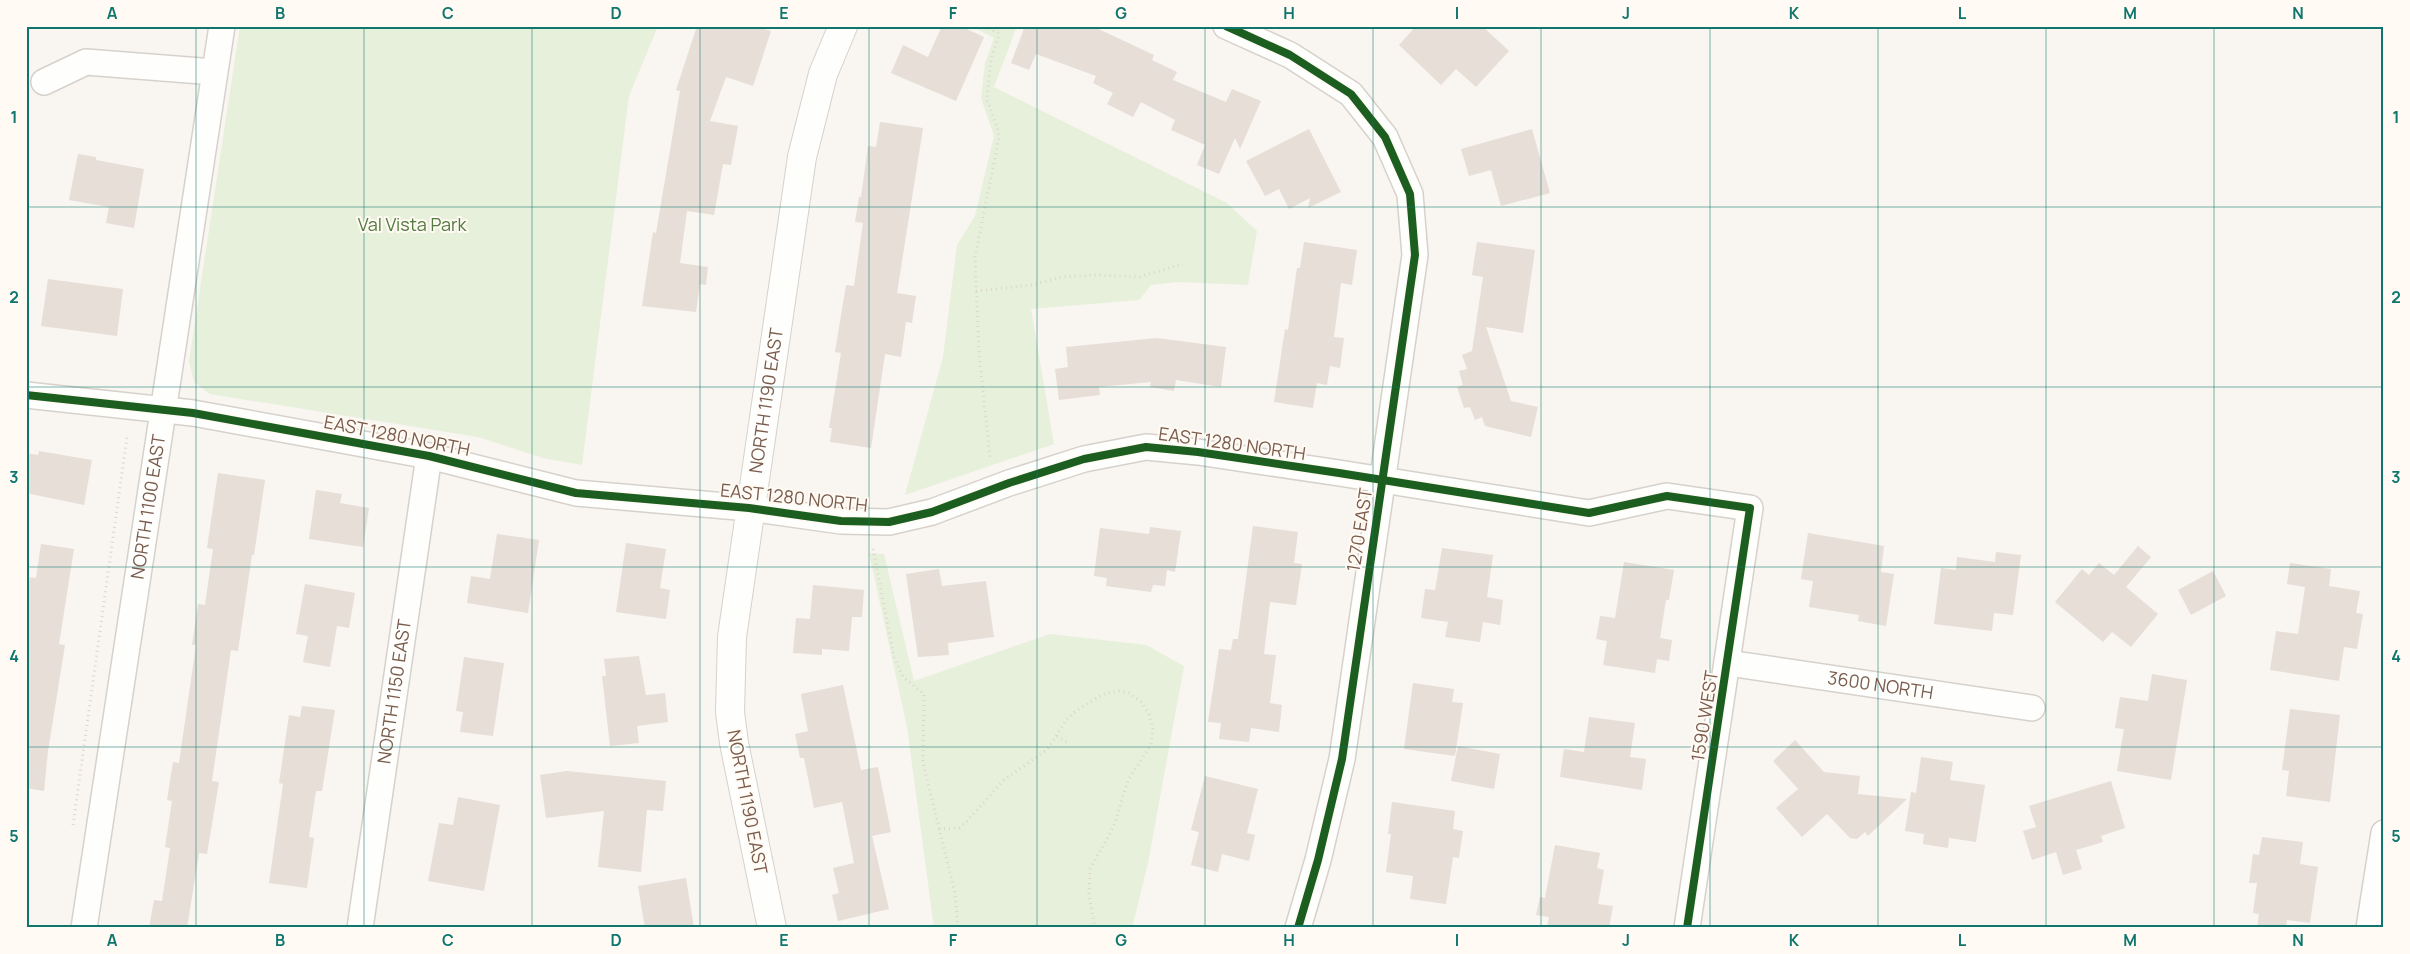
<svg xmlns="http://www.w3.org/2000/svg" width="2410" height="954" viewBox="0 0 2410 954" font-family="Manrope,sans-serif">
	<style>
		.green { fill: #e7f0db }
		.building { fill: #e6ded7 }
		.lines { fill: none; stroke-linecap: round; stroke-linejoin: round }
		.minor-casing { stroke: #d7d1cb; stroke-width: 28 }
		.tertiary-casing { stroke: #d7d1cb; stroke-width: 30 }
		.path { stroke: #dcd5d0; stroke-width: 3; stroke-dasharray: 1 4; stroke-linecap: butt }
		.minor { stroke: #fefefd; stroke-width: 25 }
		.tertiary { stroke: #fefefd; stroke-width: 28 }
		.cycleway-casing { stroke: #fffaf3; stroke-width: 11 }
		.cycleway { stroke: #1b5e20; stroke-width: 8 }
		.grid { fill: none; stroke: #0f766e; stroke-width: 1; stroke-opacity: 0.55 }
		.labels { text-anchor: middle; stroke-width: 4; stroke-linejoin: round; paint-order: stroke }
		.park-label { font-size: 18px; fill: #537a41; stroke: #fffaf3 }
		.street-label { font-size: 18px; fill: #7a5c4d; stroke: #fffaf3 }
		.neatline { fill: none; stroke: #0f766e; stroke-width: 2 }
		.grid-label { font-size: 16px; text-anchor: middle; font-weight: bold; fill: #0f766e }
	</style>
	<rect width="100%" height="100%" fill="#f9f5f0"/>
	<!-- green -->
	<g class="green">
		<path d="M 240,26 L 658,26 L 629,96 L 582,465 L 543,458 L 478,437 L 210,394 L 194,382 L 189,361 Z"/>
		<path d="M 971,26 L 1017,26 L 994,87 L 1227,203 L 1257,231 L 1248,285 L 1179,282 L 1151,285 L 1139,300 L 1031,309 L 1054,444 L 905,495 L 943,357 L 957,245 L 975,216 L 994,136 L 981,98 L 985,63 L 994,38 Z"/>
		<path d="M 869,553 L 884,554 L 914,681 L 1050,634 L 1146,645 L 1184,666 L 1148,863 L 1132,928 L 934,928 L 907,727 Z"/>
	</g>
	<!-- building -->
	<g class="building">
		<path d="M 697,26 L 755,26 L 771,31 L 753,86 L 726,77 L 710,121 L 738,126 L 731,165 L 723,164 L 714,215 L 687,211 L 680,263 L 708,267 L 706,285 L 700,284 L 696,312 L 642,306 L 653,232 L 656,233 L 680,91 L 676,90 Z"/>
		<path d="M 942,26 L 960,26 L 984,37 L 956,101 L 891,73 L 903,45 L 928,57 Z"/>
		<path d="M 1025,26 L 1092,26 L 1154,55 L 1152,60 L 1177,72 L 1173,80 L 1226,102 L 1232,89 L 1261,101 L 1240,149 L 1235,138 L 1219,174 L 1197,165 L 1205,145 L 1171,130 L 1175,120 L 1141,102 L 1133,117 L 1107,104 L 1113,93 L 1093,83 L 1096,76 L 1036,54 L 1029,70 L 1011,63 Z"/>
		<path d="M 1416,26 L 1482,26 L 1509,51 L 1476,87 L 1456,69 L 1441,85 L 1399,45 Z"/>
		<path d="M 880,122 L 923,128 L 897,293 L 916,296 L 912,323 L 906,322 L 901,357 L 885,354 L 871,448 L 830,442 L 832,428 L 829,428 L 841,353 L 835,352 L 846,285 L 854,286 L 863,223 L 855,222 L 859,197 L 861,197 L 868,146 L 876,147 Z"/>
		<path d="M 1309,129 L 1341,192 L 1308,208 L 1310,198 L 1289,209 L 1279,189 L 1265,196 L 1246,161 Z"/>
		<path d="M 1532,129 L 1550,193 L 1501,206 L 1491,170 L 1469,176 L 1461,149 Z"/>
		<path d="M 78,154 L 96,157 L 96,160 L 144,169 L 134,228 L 106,223 L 109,207 L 69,200 Z"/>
		<path d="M 1304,242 L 1357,250 L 1352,285 L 1341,283 L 1334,337 L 1344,338 L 1340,368 L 1330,366 L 1327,385 L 1317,383 L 1313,408 L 1274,402 L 1285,329 L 1288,330 L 1297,268 L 1300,268 Z"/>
		<path d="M 1477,242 L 1535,250 L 1523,333 L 1486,327 L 1511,401 L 1538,407 L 1531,437 L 1485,426 L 1482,417 L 1475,420 L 1470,407 L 1464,408 L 1457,387 L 1463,385 L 1459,371 L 1467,369 L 1462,355 L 1472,351 L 1483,277 L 1472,275 Z"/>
		<path d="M 48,279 L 123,289 L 117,336 L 41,326 Z"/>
		<path d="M 1157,338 L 1226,347 L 1221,387 L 1176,380 L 1174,391 L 1150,387 L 1151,382 L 1099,387 L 1100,395 L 1059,400 L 1055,369 L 1068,367 L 1066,347 Z"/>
		<path d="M 39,451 L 92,460 L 84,505 L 26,493 L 26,453 L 38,455 Z"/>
		<path d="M 218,473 L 265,480 L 254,555 L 252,555 L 238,651 L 231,650 L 212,781 L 219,782 L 207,854 L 199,853 L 187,928 L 149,928 L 154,900 L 162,901 L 170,848 L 165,847 L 172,801 L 167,800 L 173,762 L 179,763 L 196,645 L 192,645 L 198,604 L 205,605 L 213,549 L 207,548 Z"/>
		<path d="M 316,490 L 342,494 L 340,503 L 369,508 L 363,547 L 309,539 Z"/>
		<path d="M 1253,526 L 1298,532 L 1294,563 L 1302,564 L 1296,605 L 1270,602 L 1264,654 L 1276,655 L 1270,703 L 1282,705 L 1279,732 L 1251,728 L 1249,742 L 1219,739 L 1221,723 L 1208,722 L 1219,649 L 1231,650 L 1233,639 L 1238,639 Z"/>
		<path d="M 1150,527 L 1181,531 L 1175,572 L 1167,570 L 1165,586 L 1153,585 L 1151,592 L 1106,586 L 1107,578 L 1094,576 L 1100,528 L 1149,534 Z"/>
		<path d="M 1808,533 L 1884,546 L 1881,572 L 1894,574 L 1886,626 L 1858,621 L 1859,615 L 1809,607 L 1813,581 L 1801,579 Z"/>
		<path d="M 497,534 L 539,540 L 528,613 L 467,603 L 471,576 L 490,579 Z"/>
		<path d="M 626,543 L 666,549 L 660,588 L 670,590 L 666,619 L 616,612 Z"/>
		<path d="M 41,544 L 74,549 L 59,644 L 65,645 L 48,751 L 44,791 L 26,788 L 26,577 L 36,578 Z"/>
		<path d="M 2138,546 L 2151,557 L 2126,587 L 2158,614 L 2131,647 L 2112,632 L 2103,642 L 2055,602 L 2082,569 L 2089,575 L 2099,563 L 2114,575 Z"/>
		<path d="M 1442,548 L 1493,555 L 1487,597 L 1503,600 L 1500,625 L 1483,622 L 1480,642 L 1445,637 L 1448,622 L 1421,618 L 1425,589 L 1435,590 Z"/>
		<path d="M 1996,552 L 2021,555 L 2013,615 L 1994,613 L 1992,631 L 1934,624 L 1941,568 L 1956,570 L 1957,557 L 1995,562 Z"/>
		<path d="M 1624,562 L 1674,570 L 1669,600 L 1666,600 L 1660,638 L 1672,640 L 1669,661 L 1657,659 L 1655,673 L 1603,665 L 1607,641 L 1596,639 L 1600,616 L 1615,618 Z"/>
		<path d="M 2290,563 L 2331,569 L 2329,586 L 2360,591 L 2356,613 L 2363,614 L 2357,649 L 2344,647 L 2339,681 L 2270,670 L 2276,631 L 2298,634 L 2305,587 L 2287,584 Z"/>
		<path d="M 939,569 L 942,586 L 986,581 L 994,637 L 948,643 L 949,655 L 918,657 L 906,574 Z"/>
		<path d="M 2213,571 L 2226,596 L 2191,615 L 2178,590 Z"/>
		<path d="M 305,584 L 355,593 L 349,628 L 337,626 L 330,667 L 303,662 L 308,636 L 296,634 Z"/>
		<path d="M 813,585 L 864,590 L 862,617 L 852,617 L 849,651 L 822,649 L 822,655 L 793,653 L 796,618 L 810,619 Z"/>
		<path d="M 639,656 L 646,695 L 665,693 L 668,722 L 637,726 L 639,743 L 610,746 L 602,676 L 606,676 L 604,659 Z"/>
		<path d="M 464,657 L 504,663 L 493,736 L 460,732 L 463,712 L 456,711 Z"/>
		<path d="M 2152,674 L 2187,680 L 2171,780 L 2117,771 L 2124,729 L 2115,728 L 2120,697 L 2148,701 Z"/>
		<path d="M 1413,683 L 1454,689 L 1452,702 L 1463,703 L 1455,756 L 1404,749 Z"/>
		<path d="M 843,685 L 861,770 L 878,767 L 891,832 L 872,836 L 889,909 L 838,921 L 832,895 L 839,893 L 833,868 L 854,863 L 842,802 L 814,808 L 804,758 L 800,758 L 795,734 L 808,731 L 801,694 Z"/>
		<path d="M 302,706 L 335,710 L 322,791 L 316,791 L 309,837 L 314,838 L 307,888 L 269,883 L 283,784 L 279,783 L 289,715 L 300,717 Z"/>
		<path d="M 2290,709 L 2340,715 L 2330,802 L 2286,796 L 2289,771 L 2282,770 Z"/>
		<path d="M 1589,717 L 1635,723 L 1630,757 L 1646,759 L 1642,790 L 1560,777 L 1564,749 L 1584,752 Z"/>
		<path d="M 1795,740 L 1824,772 L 1860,776 L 1858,794 L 1907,799 L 1868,836 L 1865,832 L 1857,839 L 1850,838 L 1827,814 L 1802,837 L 1776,808 L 1798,789 L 1773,761 Z"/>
		<path d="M 1458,746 L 1500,754 L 1494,789 L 1451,781 Z"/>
		<path d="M 1921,757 L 1953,762 L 1950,780 L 1985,785 L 1976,842 L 1949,838 L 1948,848 L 1923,844 L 1924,834 L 1905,831 L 1911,792 L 1916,793 Z"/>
		<path d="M 567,771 L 666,781 L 663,811 L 647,810 L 641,872 L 598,867 L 604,811 L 546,818 L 540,775 Z"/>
		<path d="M 1205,776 L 1258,789 L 1247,833 L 1255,835 L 1249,861 L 1222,854 L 1218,872 L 1191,865 L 1199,832 L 1191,830 Z"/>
		<path d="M 2111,781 L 2125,828 L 2101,836 L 2103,842 L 2076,850 L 2082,869 L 2063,875 L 2056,852 L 2032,860 L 2023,831 L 2036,827 L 2029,806 Z"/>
		<path d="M 458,797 L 500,805 L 484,891 L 428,881 L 439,823 L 453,825 Z"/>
		<path d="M 1392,802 L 1455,811 L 1453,829 L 1463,831 L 1459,858 L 1453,857 L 1446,904 L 1410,899 L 1413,876 L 1386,872 L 1391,834 L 1388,834 Z"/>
		<path d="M 2262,837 L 2303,842 L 2300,864 L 2318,867 L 2310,923 L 2287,920 L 2286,928 L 2257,928 L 2259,914 L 2253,913 L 2257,883 L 2249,883 L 2253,854 L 2259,855 Z"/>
		<path d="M 1555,845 L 1600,853 L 1597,868 L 1604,870 L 1598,904 L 1613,906 L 1609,928 L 1547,928 L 1549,917 L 1536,915 L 1540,897 L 1545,898 Z"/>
		<path d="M 686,878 L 694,928 L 645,928 L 638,886 Z"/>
	</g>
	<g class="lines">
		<defs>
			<g id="minor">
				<path d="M 1226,26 L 1290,55 L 1351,94 L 1385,137 L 1410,194 L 1415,255 L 1342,759 L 1318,860 L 1298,928"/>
				<path d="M 44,82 L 86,62 L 214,72"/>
				<path d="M 26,395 L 193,413 L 429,456 L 576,493 L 749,508 L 841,521 L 889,522 L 932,512 L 1009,483 L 1084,459 L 1146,447 L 1198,452 L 1339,473 L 1589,513 L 1667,496 L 1750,508 L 1687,928"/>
				<path id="s1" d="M 1728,663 L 2032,708"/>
				<path id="s2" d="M 84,928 L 222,26"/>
				<path id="s3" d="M 360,928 L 429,456"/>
				<path d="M 2369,928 L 2384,833"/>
			</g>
			<g id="tertiary">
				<path id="s4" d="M 772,928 L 734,743 L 730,712 L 732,637 L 802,157 L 823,74 L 843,26"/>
			</g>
		</defs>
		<!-- minor casing -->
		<use href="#minor" class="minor-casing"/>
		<!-- tertiary casing -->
		<use href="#tertiary" class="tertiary-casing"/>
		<!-- path -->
		<g class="path">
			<path d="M 984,26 L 998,33 L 999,36 L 991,58 L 987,99 L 998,130 L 999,138 L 975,257 L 979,353 L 990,458"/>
			<path d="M 976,291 L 1032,285 L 1062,277 L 1096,275 L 1139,277 L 1183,264"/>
			<path d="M 873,549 L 894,657 L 903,677 L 924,694 L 923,763 L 955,893 L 958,928"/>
			<path d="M 1057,736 L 1068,743"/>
			<path d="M 73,825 L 127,437"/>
			<path d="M 939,829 L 959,828 L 967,821 L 1004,780 L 1047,750 L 1066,720 L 1076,711 L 1103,694 L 1118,691 L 1129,693 L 1141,702 L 1149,714 L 1153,730 L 1151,745 L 1128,780 L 1114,826 L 1090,869 L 1089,895 L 1095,928"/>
		</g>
		<!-- minor -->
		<use href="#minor" class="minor"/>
		<!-- tertiary -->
		<use href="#tertiary" class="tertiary"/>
		<defs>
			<g id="cycleway">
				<path d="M 1226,26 L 1290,55 L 1351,94 L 1385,137 L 1410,194 L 1415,255 L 1342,759 L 1318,860 L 1298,928"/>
				<path d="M 26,395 L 193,413 L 429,456 L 576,493 L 749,508 L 841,521 L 889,522 L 932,512 L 1009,483 L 1084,459 L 1146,447 L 1198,452 L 1339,473 L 1589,513 L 1667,496 L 1750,508 L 1687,928"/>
			</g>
		</defs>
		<!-- cycleway casing -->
		<use href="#cycleway" class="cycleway-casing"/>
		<!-- cycleway -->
		<use href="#cycleway" class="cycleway"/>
	</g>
	<!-- grid -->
	<path class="grid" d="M 196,26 L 196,928M 364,26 L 364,928M 532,26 L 532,928M 700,26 L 700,928M 869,26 L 869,928M 1037,26 L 1037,928M 1205,26 L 1205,928M 1373,26 L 1373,928M 1541,26 L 1541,928M 1710,26 L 1710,928M 1878,26 L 1878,928M 2046,26 L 2046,928M 2214,26 L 2214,928M 26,207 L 2384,207M 26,387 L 2384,387M 26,567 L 2384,567M 26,747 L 2384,747"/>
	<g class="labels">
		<!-- park labels -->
		<g class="park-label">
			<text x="412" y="231">Val Vista Park</text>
		</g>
		<!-- street labels -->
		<g class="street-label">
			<text dy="6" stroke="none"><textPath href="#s4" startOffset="534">NORTH 1190 EAST</textPath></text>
			<text transform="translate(397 436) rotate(11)" y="6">EAST 1280 NORTH</text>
			<text transform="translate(1232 444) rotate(8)" y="6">EAST 1280 NORTH</text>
			<text transform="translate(794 498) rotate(6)" y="6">EAST 1280 NORTH</text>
			<text dy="6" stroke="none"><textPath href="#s2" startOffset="426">NORTH 1100 EAST</textPath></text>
			<text transform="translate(1360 530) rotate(-81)" y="6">1270 EAST</text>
			<text dy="6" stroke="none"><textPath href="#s1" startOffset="154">3600 NORTH</textPath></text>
			<text dy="6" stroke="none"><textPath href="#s3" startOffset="239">NORTH 1150 EAST</textPath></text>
			<text transform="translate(1705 716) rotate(-81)" y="6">1590 WEST</text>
			<text transform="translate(747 802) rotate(79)" y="6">NORTH 1190 EAST</text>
		</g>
	</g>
	<!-- border -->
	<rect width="2410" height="954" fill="none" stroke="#fffaf3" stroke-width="55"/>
	<rect x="28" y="28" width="2354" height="898" class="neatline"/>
	<g class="grid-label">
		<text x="112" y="19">A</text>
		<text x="280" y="19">B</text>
		<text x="448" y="19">C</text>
		<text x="616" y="19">D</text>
		<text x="784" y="19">E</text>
		<text x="953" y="19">F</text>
		<text x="1121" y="19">G</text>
		<text x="1289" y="19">H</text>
		<text x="1457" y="19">I</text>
		<text x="1626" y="19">J</text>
		<text x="1794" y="19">K</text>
		<text x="1962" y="19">L</text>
		<text x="2130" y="19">M</text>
		<text x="2298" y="19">N</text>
		<text x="14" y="123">1</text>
		<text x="2396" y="123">1</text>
		<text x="14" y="303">2</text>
		<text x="2396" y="303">2</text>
		<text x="14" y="483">3</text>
		<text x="2396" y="483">3</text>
		<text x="14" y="662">4</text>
		<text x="2396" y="662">4</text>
		<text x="14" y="842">5</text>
		<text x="2396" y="842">5</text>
		<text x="112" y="946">A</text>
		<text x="280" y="946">B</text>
		<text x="448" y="946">C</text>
		<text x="616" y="946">D</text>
		<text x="784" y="946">E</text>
		<text x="953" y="946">F</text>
		<text x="1121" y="946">G</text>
		<text x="1289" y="946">H</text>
		<text x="1457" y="946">I</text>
		<text x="1626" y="946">J</text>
		<text x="1794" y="946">K</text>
		<text x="1962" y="946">L</text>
		<text x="2130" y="946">M</text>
		<text x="2298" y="946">N</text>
	</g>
</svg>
